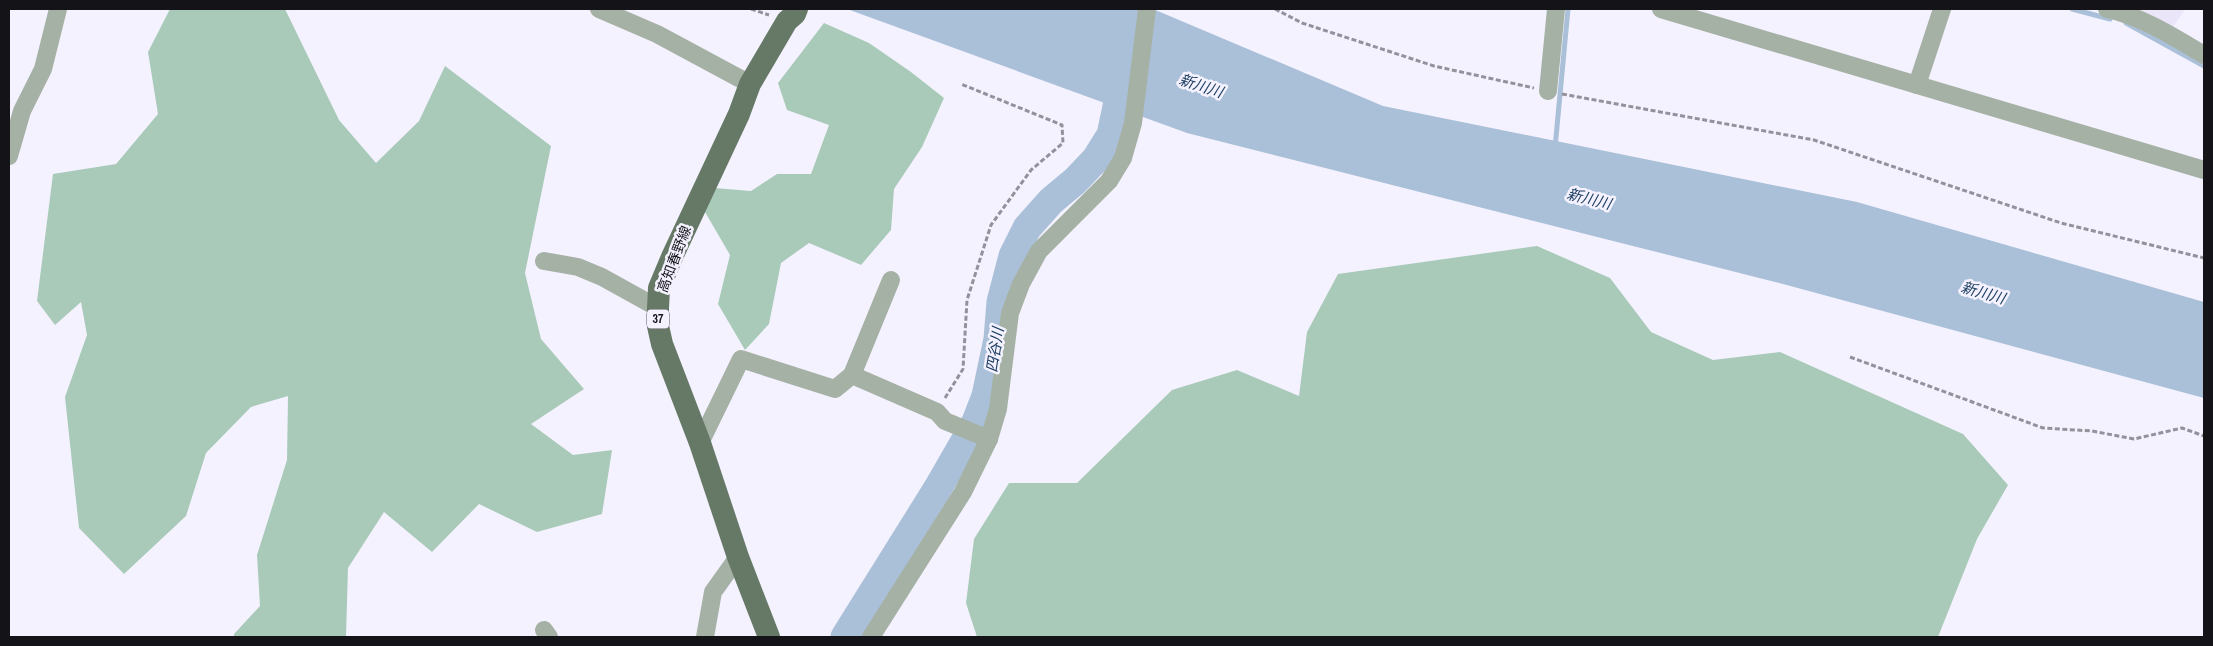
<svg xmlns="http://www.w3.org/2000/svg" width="2213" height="646" viewBox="0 0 2213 646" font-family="'Archivo Narrow','Noto Sans JP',sans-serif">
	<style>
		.built { fill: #eae5f8 }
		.green { fill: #a9cab9 }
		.water { fill: #aac0d9 }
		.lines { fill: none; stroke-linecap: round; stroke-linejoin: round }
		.stream { stroke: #aac0d9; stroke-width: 5 }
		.river { stroke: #aac0d9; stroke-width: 29 }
		.path { stroke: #93919a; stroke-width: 3; stroke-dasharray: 5 2.5; stroke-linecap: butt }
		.minor { stroke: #a6b1a6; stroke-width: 18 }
		.major { stroke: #667966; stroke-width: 22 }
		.labels { text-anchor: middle; stroke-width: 5; stroke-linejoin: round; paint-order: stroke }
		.shield { fill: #f5f2ff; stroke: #58565d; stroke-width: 1 }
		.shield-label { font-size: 12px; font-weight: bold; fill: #141318 }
		.street-label { font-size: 14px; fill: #141318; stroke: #f5f2ff }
		.water-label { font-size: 15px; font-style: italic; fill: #183a5d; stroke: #f5f2ff }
	</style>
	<rect width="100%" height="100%" fill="#f5f2ff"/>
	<!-- built -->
	<path class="built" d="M 2124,9 L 2185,9 L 2173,27 Z"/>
	<!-- green -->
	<g class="green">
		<path d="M 170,9 L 285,9 L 339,120 L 376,163 L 419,121 L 445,66 L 551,146 L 525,273 L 541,339 L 584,389 L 531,424 L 573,455 L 612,450 L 602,514 L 537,532 L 479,504 L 432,552 L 384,512 L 348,568 L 346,636 L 234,637 L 234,634 L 260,606 L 257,555 L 287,460 L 288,396 L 251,407 L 206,453 L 186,516 L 124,574 L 79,528 L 65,397 L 87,335 L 81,302 L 55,325 L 37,301 L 53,174 L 116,164 L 158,114 L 148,52 Z"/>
		<path d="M 824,23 L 869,43 L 911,72 L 944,98 L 922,147 L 894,189 L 891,230 L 861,265 L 809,243 L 781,263 L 769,324 L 745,350 L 718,304 L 730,255 L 705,212 L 715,188 L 751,191 L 777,174 L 811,174 L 829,125 L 787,110 L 778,83 Z"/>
		<path d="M 1537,246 L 1610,278 L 1651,332 L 1713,360 L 1780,352 L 1963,434 L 2008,485 L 1977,539 L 1938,637 L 977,637 L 966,603 L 974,539 L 1009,483 L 1077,483 L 1172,390 L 1237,370 L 1299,396 L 1307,332 L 1338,274 Z"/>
	</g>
	<!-- water -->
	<path class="water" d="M 847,9 L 1153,9 L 1383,106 L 1857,202 L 2204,302 L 2204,398 L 1783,284 L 1187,133 Z"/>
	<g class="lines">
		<!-- stream -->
		<g class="stream">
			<path d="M 2072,9 L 2110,19"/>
			<path d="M 2126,23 L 2204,66"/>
			<path d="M 1555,148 L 1568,9"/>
		</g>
		<!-- river -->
		<path class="river" d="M 845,637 L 938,488 L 976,422 L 986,396 L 998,339 L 1001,302 L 1013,256 L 1027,228 L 1051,201 L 1075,181 L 1096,159 L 1111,135 L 1125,69"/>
		<!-- path -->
		<g class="path">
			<path d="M 751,9 L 769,15"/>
			<path d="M 1275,9 L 1302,23 L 1434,66 L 1534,88"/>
			<path d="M 1562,94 L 1814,140 L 2061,223 L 2204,258"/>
			<path d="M 1850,357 L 2043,428 L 2092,431 L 2134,439 L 2182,428 L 2204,436"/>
			<path d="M 945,398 L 963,369 L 967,300 L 991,225 L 1031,170 L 1063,143 L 1062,125 L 961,84"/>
		</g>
		<!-- minor -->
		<g class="minor">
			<path d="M 599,9 L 657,34 L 750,84"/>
			<path d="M 1661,9 L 2204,170"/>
			<path d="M 2107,9 C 2141,16 2174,37 2204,55"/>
			<path d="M 1917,85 L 1942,9"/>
			<path d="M 1548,91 L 1556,9"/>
			<path d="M 9,156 L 22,111 L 43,69 L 58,9"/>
			<path d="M 544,261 L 578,267 L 602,277 L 658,308"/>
			<path d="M 852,375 L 891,280"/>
			<path d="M 700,443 L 741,359 L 835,389 L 852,375 L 937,412 L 945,421 L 989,439"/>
			<path d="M 544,630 L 549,637"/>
			<path d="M 705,637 L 713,592 L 738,557"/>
			<path d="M 871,637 L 963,492 L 989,439 L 998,409 L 1010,313 L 1021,284 L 1039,251 L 1109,181 L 1123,158 L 1133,123 L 1147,9"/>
		</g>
		<!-- major -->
		<path class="major" d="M 769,637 L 738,557 L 700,443 L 662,344 L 658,326 L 658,308 L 659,288 L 672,257 L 739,114 L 750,84 L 787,21 L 795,14 L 797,9"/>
	</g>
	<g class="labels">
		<!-- shield labels -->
		<rect class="shield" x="647" y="309.5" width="22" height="19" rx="4"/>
		<g class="shield-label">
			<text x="658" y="323">37</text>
		</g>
		<!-- street labels -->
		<g class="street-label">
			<text transform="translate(674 259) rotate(-69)" y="5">高知春野線</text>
		</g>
		<!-- water labels -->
		<g class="water-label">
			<text transform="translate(1201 86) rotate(18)" y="5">新川川</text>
			<text transform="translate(1589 199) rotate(14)" y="5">新川川</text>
			<text transform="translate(1983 293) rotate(16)" y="5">新川川</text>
			<text transform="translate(995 350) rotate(-81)" y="5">四谷川</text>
		</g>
	</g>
	<!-- border -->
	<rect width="2213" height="646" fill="none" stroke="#141318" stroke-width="20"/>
</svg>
